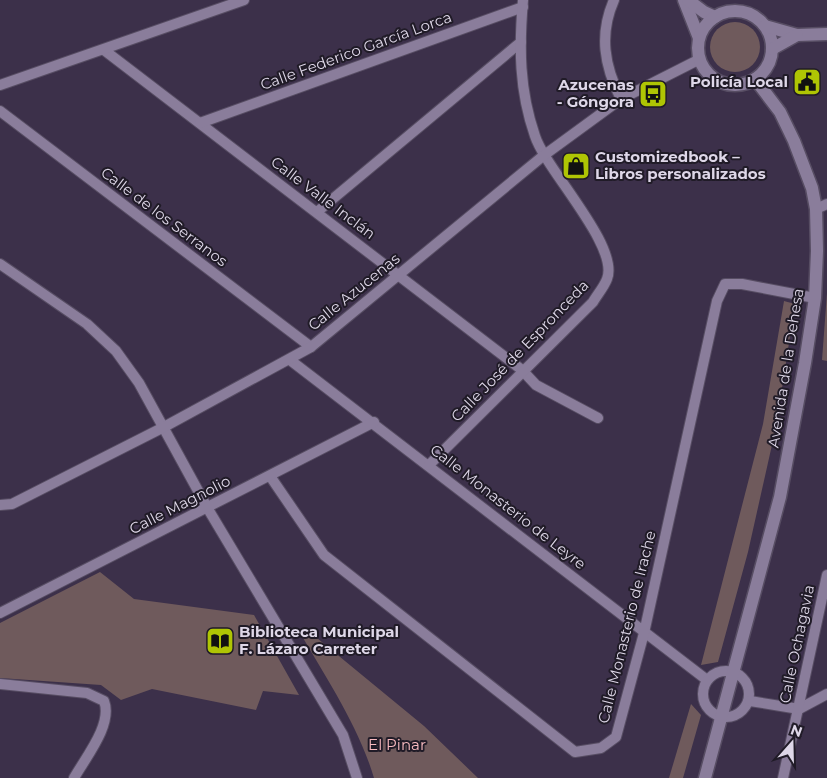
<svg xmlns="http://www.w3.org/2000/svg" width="827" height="778" viewBox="0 0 827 778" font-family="Montserrat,sans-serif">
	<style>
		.green { fill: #6f5a5c }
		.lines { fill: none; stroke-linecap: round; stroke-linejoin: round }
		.street-casing { stroke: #574d63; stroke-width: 12 }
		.secondary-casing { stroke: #574d63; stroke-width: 15 }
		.street { stroke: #8a7d9b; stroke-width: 10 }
		.secondary { stroke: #8a7d9b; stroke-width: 12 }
		.labels { text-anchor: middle; stroke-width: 4; stroke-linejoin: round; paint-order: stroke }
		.street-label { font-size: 15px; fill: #ded7e8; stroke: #201b27 }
		.poi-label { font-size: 15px; font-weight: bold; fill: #ded7e8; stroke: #201b27; text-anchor: end }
		.park-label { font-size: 15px; fill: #fabbc0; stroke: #201b27 }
	</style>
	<rect width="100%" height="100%" fill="#3c304a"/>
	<!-- green -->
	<g class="green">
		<circle cx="735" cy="47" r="25"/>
		<path d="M 827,293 L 827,361 L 822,360 Z"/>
		<path d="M 784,301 L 795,304 L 776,427 L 748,552 L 718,662 L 701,665 L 763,424 Z"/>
		<path d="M 100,572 L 134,599 L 254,615 L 299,695 L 263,691 L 256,710 L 152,689 L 121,700 L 101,685 L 0,678 L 0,623 Z"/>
		<path d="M 298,629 L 317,638 L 424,726 L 478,778 L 374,778 C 358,724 325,677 298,629 Z"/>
		<path d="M 691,704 L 701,715 L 683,778 L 669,778 Z"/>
	</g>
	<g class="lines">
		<defs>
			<g id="street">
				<path d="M 614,0 C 599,34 604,66 621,99"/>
				<path d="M 104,50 L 522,370 L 536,385 L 598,418"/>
				<path d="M 0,85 L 244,0"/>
				<path d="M 0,111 L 311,347"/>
				<path d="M 200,123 L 523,7"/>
				<path d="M 816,209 L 827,204"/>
				<path d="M 317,212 L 521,42"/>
				<path d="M 0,264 L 87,324 L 116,351 L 139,383 L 208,509 L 343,735 L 357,778"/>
				<path d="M 290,360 L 707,680"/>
				<path d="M 429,465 L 593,302 C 597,295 604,287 607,279 C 620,246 546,170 535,136 C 519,90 519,47 523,0"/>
				<path d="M 270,476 L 324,555 L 575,752 L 601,748 L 616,737 L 644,633 L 717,301 L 725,284 L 742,284 L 815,298"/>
				<path d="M 0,505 L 12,504 L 164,427 L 311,347 L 543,156 L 621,99 L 700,59"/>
				<path d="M 0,613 L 374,422"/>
				<circle cx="726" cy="694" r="23"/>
				<path d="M 0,684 L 87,693 L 104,701 C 113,724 86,757 74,778"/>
				<path d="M 750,701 L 799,709 L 827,694"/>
				<path d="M 783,778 L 827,575"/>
			</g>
			<g id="secondary">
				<path d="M 684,0 L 699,38"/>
				<path d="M 688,0 L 704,12 L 715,17"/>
				<circle cx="735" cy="48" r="37"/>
				<path d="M 765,26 L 797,35 L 827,34"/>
				<path d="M 772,49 L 797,35"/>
				<path d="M 705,778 L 780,497 L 805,363 L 815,298 L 817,251 L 816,209 L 812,188 L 794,141 L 780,112 L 755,79"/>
			</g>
		</defs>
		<!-- street casing -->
		<use href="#street" class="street-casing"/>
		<!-- secondary casing -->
		<use href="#secondary" class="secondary-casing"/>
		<!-- street -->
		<use href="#street" class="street"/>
		<!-- secondary -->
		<use href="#secondary" class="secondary"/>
	</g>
	<!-- icons -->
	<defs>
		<symbol id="civic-square" viewBox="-11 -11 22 22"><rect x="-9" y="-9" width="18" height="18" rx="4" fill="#afc504" stroke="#201b27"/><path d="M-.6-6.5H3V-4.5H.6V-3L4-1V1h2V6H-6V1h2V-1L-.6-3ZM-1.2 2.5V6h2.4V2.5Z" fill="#111"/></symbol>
		<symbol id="bus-square" viewBox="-11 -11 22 22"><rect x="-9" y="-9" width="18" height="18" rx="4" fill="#afc504" stroke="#201b27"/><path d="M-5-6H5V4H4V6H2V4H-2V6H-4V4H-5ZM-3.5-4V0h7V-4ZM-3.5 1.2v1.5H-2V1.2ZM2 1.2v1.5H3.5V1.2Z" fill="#111"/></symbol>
		<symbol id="shop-square" viewBox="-11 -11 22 22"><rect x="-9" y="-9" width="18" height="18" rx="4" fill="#afc504" stroke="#201b27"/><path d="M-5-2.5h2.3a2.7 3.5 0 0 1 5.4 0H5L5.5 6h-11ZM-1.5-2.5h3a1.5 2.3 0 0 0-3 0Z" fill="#111"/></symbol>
		<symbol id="library-square" viewBox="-11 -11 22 22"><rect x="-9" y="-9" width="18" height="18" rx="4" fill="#afc504" stroke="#201b27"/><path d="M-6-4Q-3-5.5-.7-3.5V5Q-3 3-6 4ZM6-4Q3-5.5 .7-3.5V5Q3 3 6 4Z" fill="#111"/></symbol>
	</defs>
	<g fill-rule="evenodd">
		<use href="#civic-square" x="791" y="66" width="32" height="32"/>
		<use href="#bus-square" x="637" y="78" width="32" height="32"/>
		<use href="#shop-square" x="560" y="150" width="32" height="32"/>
		<use href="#library-square" x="204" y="625" width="32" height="32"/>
	</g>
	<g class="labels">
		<!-- street labels -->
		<g class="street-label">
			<text transform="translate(356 51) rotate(-20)" y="5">Calle Federico García Lorca</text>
			<text transform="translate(323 198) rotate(37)" y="5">Calle Valle Inclán</text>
			<text transform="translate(164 217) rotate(37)" y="5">Calle de los Serranos</text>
			<text transform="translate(354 292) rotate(-39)" y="5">Calle Azucenas</text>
			<text transform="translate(520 351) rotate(-46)" y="5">Calle José de Espronceda</text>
			<text transform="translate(786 368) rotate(-81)" y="5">Avenida de la Dehesa</text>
			<text transform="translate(180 505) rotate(-27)" y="5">Calle Magnolio</text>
			<text transform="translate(508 507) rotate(38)" y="5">Calle Monasterio de Leyre</text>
			<text transform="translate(627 627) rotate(-76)" y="5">Calle Monasterio de Irache</text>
			<text transform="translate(797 644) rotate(-78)" y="5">Calle Ochagavia</text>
		</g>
		<!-- poi labels -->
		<g class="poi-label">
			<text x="788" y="87">Policía Local</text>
			<text x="634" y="90">Azucenas<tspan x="634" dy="17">- Góngora</tspan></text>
			<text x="595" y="162" text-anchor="start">Customizedbook –<tspan x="595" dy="17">Libros personalizados</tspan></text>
			<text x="239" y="637" text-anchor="start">Biblioteca Municipal<tspan x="239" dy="17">F. Lázaro Carreter</tspan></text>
		</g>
		<!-- park labels -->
		<g class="park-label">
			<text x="397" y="750">El Pinar</text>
		</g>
	</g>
	<!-- north arrow -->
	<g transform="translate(792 743) rotate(20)" stroke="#201b27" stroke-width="4" paint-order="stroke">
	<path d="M0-4L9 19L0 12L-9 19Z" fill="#ded7e8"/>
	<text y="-8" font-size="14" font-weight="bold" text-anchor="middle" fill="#ded7e8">N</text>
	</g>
</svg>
